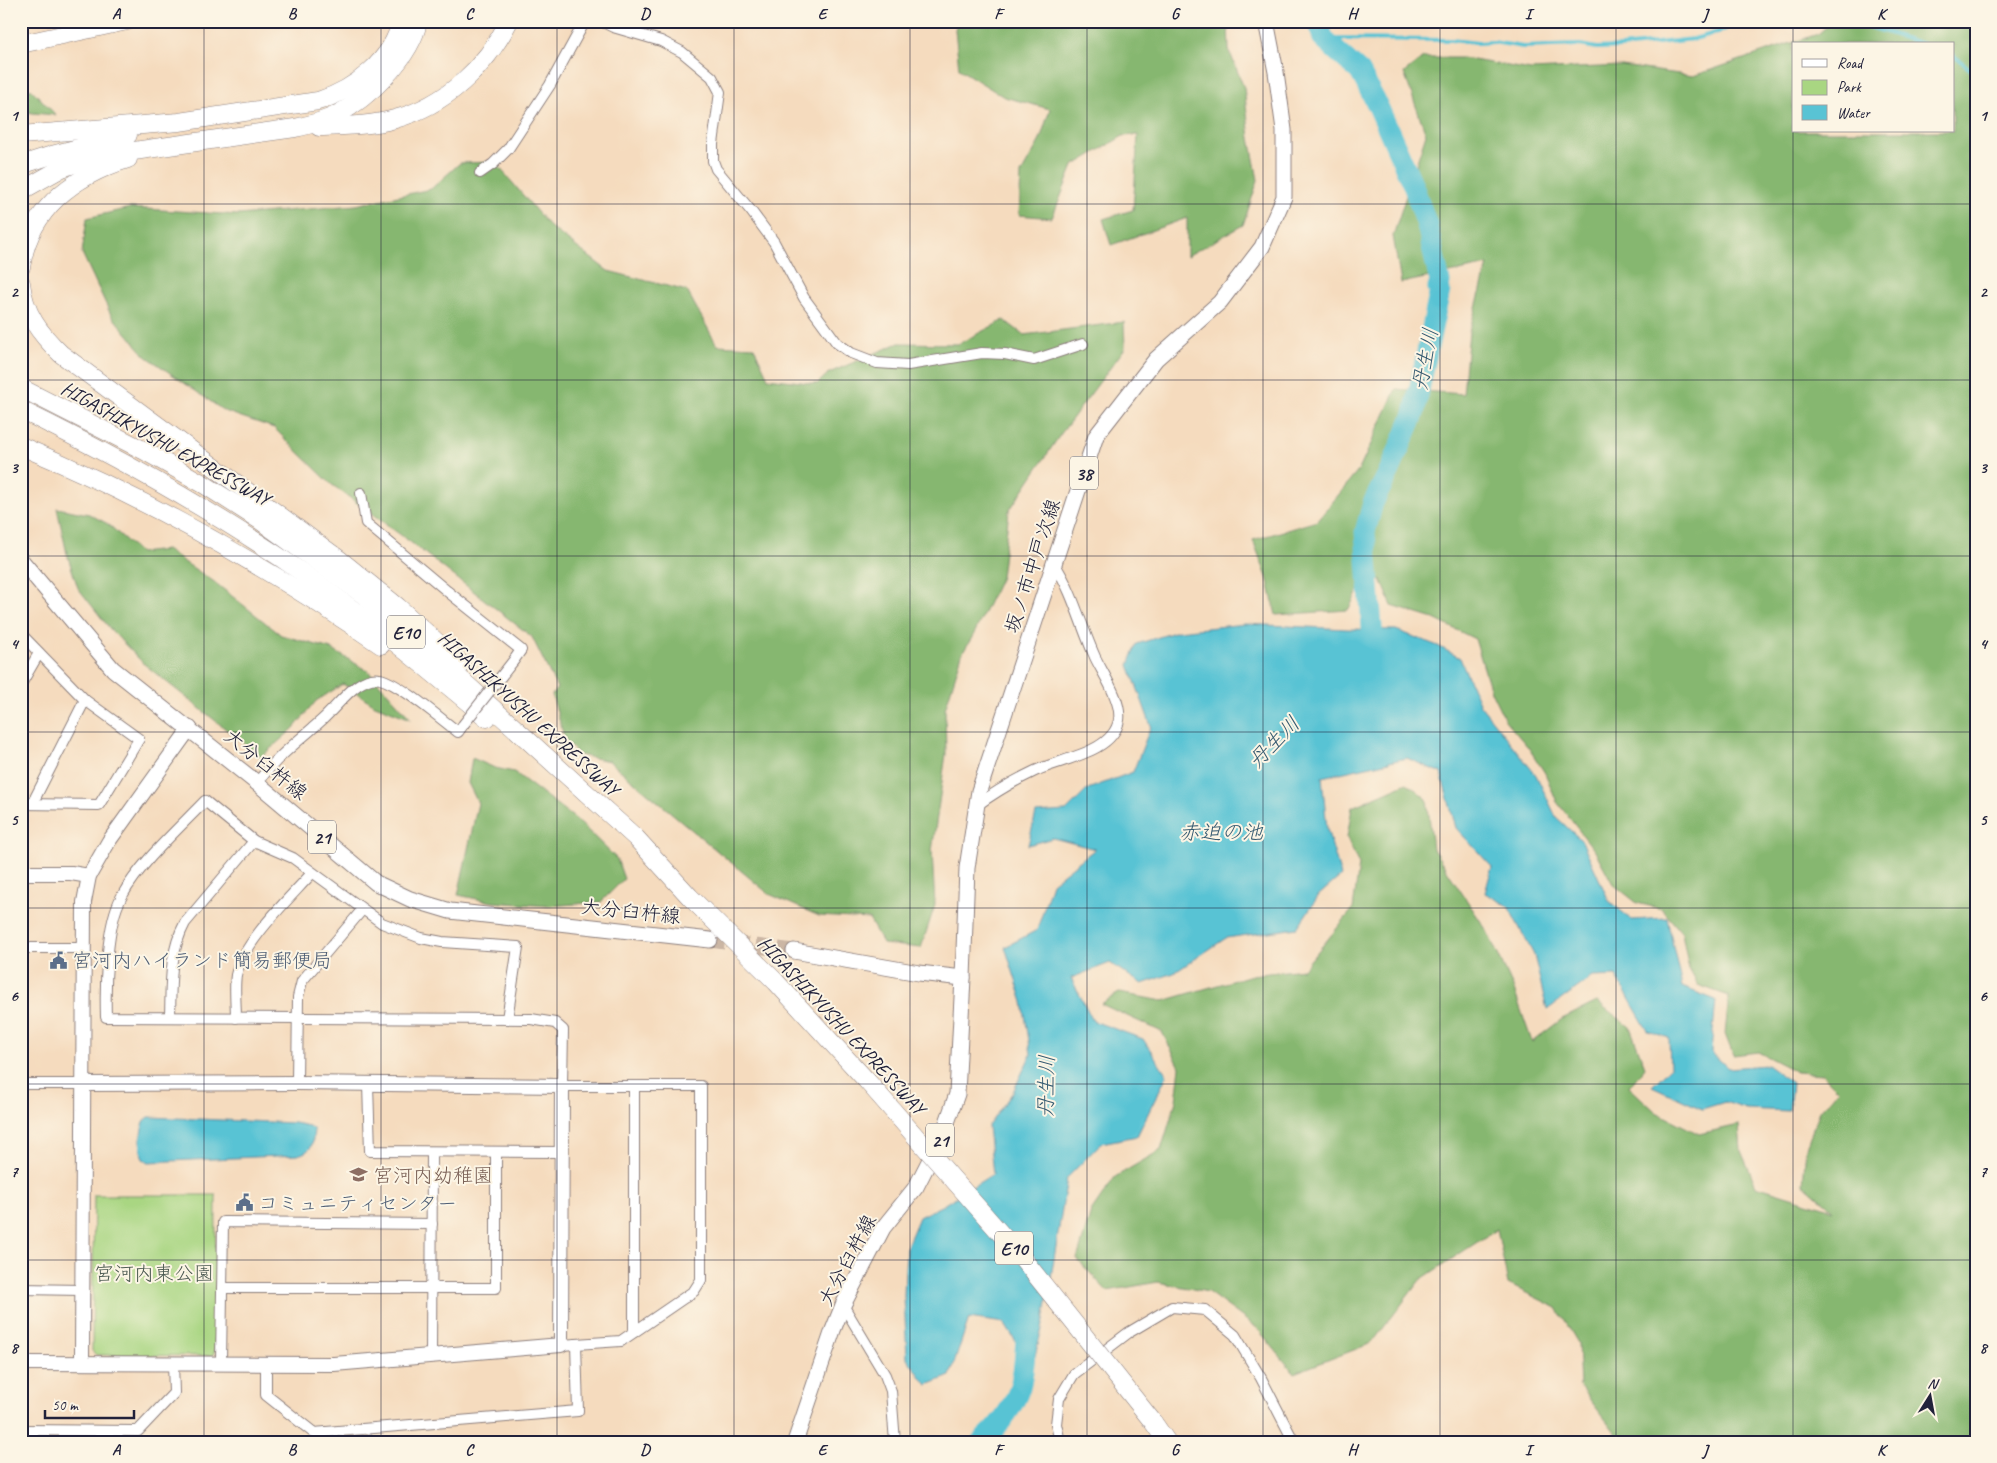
<svg xmlns="http://www.w3.org/2000/svg" width="1997" height="1463" viewBox="0 0 1997 1463" font-family="Caveat,'Klee One',sans-serif">
	<style>
		.green { fill: #a9d682; stroke: #667c5e }
		.forest { fill: #86b770; stroke: #546c56; fill-rule: evenodd }
		.water { fill: #59c3d4; stroke: #3e7288 }
		.lines { fill: none; stroke-linecap: round; stroke-linejoin: round }
		.stream { stroke: #59c3d4; stroke-width: 4 }
		.river { stroke: #59c3d4; stroke-width: 21 }
		.primary-tunnel { stroke: #cbb6a4; stroke-width: 15; stroke-dasharray: 15 8; stroke-linecap: butt }
		.street-casing { stroke: #8c7e7c; stroke-width: 12 }
		.secondary-casing { stroke: #8c7e7c; stroke-width: 16 }
		.primary-casing { stroke: #8c7e7c; stroke-width: 17 }
		.highway-casing { stroke: #8c7e7c; stroke-width: 19 }
		.street { stroke: #fff; stroke-width: 10 }
		.secondary { stroke: #fff; stroke-width: 14 }
		.primary { stroke: #fff; stroke-width: 15 }
		.highway { stroke: #fff; stroke-width: 18 }
		.street-bridge-casing { stroke: #8c7e7c; stroke-width: 12; stroke-linecap: butt }
		.highway-bridge-casing { stroke: #8c7e7c; stroke-width: 19; stroke-linecap: butt }
		.street-bridge { stroke: #fff; stroke-width: 10 }
		.highway-bridge { stroke: #fff; stroke-width: 18 }
		.grid { fill: none; stroke: #22223b; stroke-width: 1; stroke-opacity: 0.55 }
		.labels { text-anchor: middle; stroke-width: 4; stroke-linejoin: round; paint-order: stroke }
		.shield { fill: #fcf5e5; stroke: #63616e; stroke-width: 1 }
		.shield-label { font-size: 19px; font-weight: bold; fill: #22223b }
		.street-label { font-size: 20px; fill: #22223b; stroke: #fcf5e5 }
		.service-label { font-size: 20px; fill: #4e5e75; stroke: #fcf5e5; text-anchor: start }
		.education-label { font-size: 20px; fill: #785e54; stroke: #fcf5e5; text-anchor: start }
		.park-label { font-size: 20px; fill: #4a5850; stroke: #fcf5e5 }
		.water-label { font-size: 21px; font-style: italic; fill: #355a71; stroke: #fcf5e5 }
		.neatline { fill: none; stroke: #22223b; stroke-width: 2 }
		.grid-label { font-size: 16px; text-anchor: middle; font-weight: bold; fill: #22223b }
	</style>
	<rect width="100%" height="100%" fill="#fcf5e5"/>
	<filter id="ink" filterUnits="userSpaceOnUse"><feTurbulence type="fractalNoise" baseFrequency=".02" numOctaves="2"/><feDisplacementMap in="SourceGraphic" scale="10" xChannelSelector="R" yChannelSelector="G"/><feConvolveMatrix kernelMatrix="1 2 1 2 8 2 1 2 1" color-interpolation-filters="sRGB"/></filter>
	<filter id="wash" filterUnits="userSpaceOnUse"><feTurbulence type="fractalNoise" baseFrequency=".0096" numOctaves="4" result="noise"/><feDisplacementMap in="SourceGraphic" scale="20" xChannelSelector="R" yChannelSelector="G"/><feGaussianBlur stdDeviation="1.12" result="paint"/><feColorMatrix in="noise" values="0 0 0 0 0 0 0 0 0 0 0 0 0 0 0 0 0 1.4 0 .05"/><feComposite in="paint" operator="in"/></filter>
	<g filter="url(#wash)">
		<rect width="100%" height="100%" fill="#f5dbbe"/>
		<!-- green -->
		<path class="green" d="M 94,1195 L 216,1195 L 215,1351 L 212,1356 L 96,1355 L 92,1351 Z"/>
		<!-- forest -->
		<g class="forest">
			<path d="M 958,21 L 1228,21 L 1229,50 L 1244,88 L 1250,138 L 1258,180 L 1243,225 L 1187,256 L 1187,218 L 1111,245 L 1103,219 L 1133,210 L 1138,135 L 1123,136 L 1073,166 L 1052,218 L 1019,215 L 1021,174 L 1040,140 L 1050,109 L 1004,97 L 959,69 L 955,29 Z"/>
			<path d="M 1833,21 L 1962,21 L 1976,32 L 1976,1442 L 1623,1442 L 1580,1387 L 1578,1343 L 1557,1308 L 1508,1284 L 1497,1229 L 1420,1280 L 1372,1343 L 1294,1373 L 1257,1328 L 1208,1292 L 1158,1282 L 1107,1291 L 1077,1259 L 1091,1212 L 1115,1177 L 1161,1150 L 1176,1101 L 1180,1067 L 1162,1032 L 1101,1004 L 1119,993 L 1163,1001 L 1252,975 L 1303,969 L 1353,909 L 1359,865 L 1347,838 L 1352,807 L 1407,783 L 1427,799 L 1433,849 L 1487,931 L 1513,987 L 1532,1042 L 1562,1019 L 1597,1002 L 1630,1027 L 1645,1067 L 1629,1087 L 1656,1112 L 1699,1134 L 1739,1125 L 1741,1151 L 1756,1186 L 1833,1210 L 1803,1184 L 1806,1147 L 1820,1111 L 1838,1090 L 1822,1074 L 1797,1072 L 1758,1052 L 1733,1055 L 1725,1034 L 1729,996 L 1698,985 L 1689,969 L 1682,933 L 1662,909 L 1637,903 L 1613,884 L 1595,851 L 1557,802 L 1545,773 L 1528,747 L 1505,720 L 1491,691 L 1475,639 L 1434,619 L 1392,606 L 1381,579 L 1360,588 L 1348,610 L 1276,615 L 1267,577 L 1253,540 L 1317,521 L 1359,470 L 1396,389 L 1463,394 L 1469,332 L 1488,265 L 1401,283 L 1393,236 L 1426,134 L 1404,73 L 1423,58 L 1462,58 L 1531,70 L 1622,66 L 1693,76 L 1818,34 ZM 1793,44 L 1953,44 L 1953,131 L 1793,131 Z"/>
			<path d="M 21,85 L 32,90 L 56,115 L 32,113 L 21,110 Z"/>
			<path d="M 495,162 L 549,226 L 608,271 L 687,291 L 717,345 L 754,347 L 768,378 L 817,384 L 829,373 L 899,343 L 958,344 L 1004,320 L 1024,335 L 1124,322 L 1125,348 L 1060,435 L 1009,511 L 1001,577 L 974,634 L 962,654 L 945,709 L 946,754 L 932,851 L 935,905 L 921,948 L 883,944 L 869,919 L 819,916 L 769,894 L 609,761 L 579,755 L 565,740 L 552,695 L 557,688 L 532,637 L 413,544 L 331,484 L 274,428 L 224,411 L 146,356 L 111,315 L 82,253 L 87,218 L 130,208 L 238,215 L 356,205 L 431,189 L 460,163 Z"/>
			<path d="M 57,508 L 89,514 L 108,524 L 140,553 L 166,550 L 213,581 L 281,635 L 331,649 L 368,671 L 411,719 L 375,705 L 343,684 L 316,701 L 294,728 L 261,757 L 144,664 L 111,630 L 78,588 L 67,554 Z"/>
			<path d="M 472,758 L 495,768 L 514,772 L 577,820 L 617,859 L 624,879 L 601,902 L 549,906 L 492,902 L 458,895 L 478,803 L 468,783 Z"/>
		</g>
		<!-- water -->
		<g class="water">
			<path d="M 1245,624 L 1347,629 L 1396,630 L 1438,646 L 1460,658 L 1480,705 L 1536,775 L 1556,817 L 1582,841 L 1609,901 L 1632,920 L 1667,918 L 1682,987 L 1716,1000 L 1711,1052 L 1728,1068 L 1767,1065 L 1792,1083 L 1789,1111 L 1746,1109 L 1725,1102 L 1702,1109 L 1652,1086 L 1670,1068 L 1669,1038 L 1648,1031 L 1616,976 L 1592,977 L 1547,1010 L 1534,955 L 1508,906 L 1485,893 L 1492,867 L 1456,828 L 1441,773 L 1407,758 L 1322,777 L 1327,829 L 1341,876 L 1319,895 L 1297,928 L 1226,938 L 1174,973 L 1142,984 L 1110,963 L 1071,978 L 1093,1021 L 1143,1039 L 1167,1075 L 1137,1136 L 1101,1143 L 1067,1178 L 1044,1321 L 1032,1367 L 1004,1323 L 969,1318 L 950,1376 L 927,1385 L 907,1358 L 904,1296 L 906,1248 L 919,1217 L 943,1205 L 993,1174 L 988,1126 L 1013,1092 L 1031,1054 L 1023,1002 L 1005,947 L 1037,930 L 1052,883 L 1095,849 L 1053,838 L 1028,845 L 1036,813 L 1066,811 L 1088,789 L 1133,772 L 1151,726 L 1129,665 L 1137,644 L 1178,631 Z"/>
			<path d="M 149,1117 L 294,1123 L 309,1126 L 314,1130 C 312,1146 313,1150 298,1155 L 149,1162 L 143,1159 C 139,1149 139,1123 149,1117 Z"/>
		</g>
		<g class="lines">
			<!-- stream -->
			<g class="stream">
				<path d="M 1851,21 L 1923,44"/>
				<path d="M 1323,39 L 1451,40 L 1478,43 L 1493,42 L 1523,47 L 1580,45 L 1597,48 L 1621,47 L 1694,39 L 1722,31 L 1738,21"/>
				<path d="M 1953,55 L 1976,74"/>
			</g>
			<!-- river -->
			<g class="river">
				<path d="M 1318,21 L 1323,39 L 1360,72 L 1377,104 L 1413,185 L 1427,225 L 1440,282 L 1438,288 L 1440,290 L 1414,414 L 1390,470 L 1373,503 L 1365,532 L 1373,641 L 1361,653"/>
				<path d="M 981,1442 C 997,1429 1014,1407 1020,1387 C 1025,1369 1025,1347 1027,1328"/>
			</g>
		</g>
	</g>
	<g filter="url(#ink)">
		<g class="lines">
			<!-- primary-tunnel -->
			<path class="primary-tunnel" d="M 710,940 L 794,951"/>
			<defs>
				<g id="street">
					<path d="M 601,21 L 613,27 L 661,41 L 682,52 L 712,77 L 720,92 L 713,144 L 713,161 L 716,169 L 751,211 L 774,242 L 804,298 L 837,343 L 851,353 L 877,363 L 908,365 L 982,353 L 1005,354 L 1034,360 L 1083,344"/>
					<path d="M 480,173 L 493,164 L 508,149 L 550,85 L 585,21"/>
					<path d="M 361,493 L 366,523 L 447,591 L 521,650 L 514,660"/>
					<path d="M 21,634 L 85,700 L 139,739 L 99,805 L 21,804"/>
					<path d="M 21,684 L 39,653"/>
					<path d="M 257,783 C 277,756 299,741 323,719 C 335,708 345,694 358,685 C 364,681 372,677 380,679 C 399,683 441,719 458,732 L 463,725"/>
					<path d="M 32,804 L 85,700"/>
					<path d="M 976,806 C 995,792 1014,781 1035,771 C 1060,759 1113,753 1119,720 C 1122,701 1103,674 1095,657 C 1081,626 1073,592 1054,563"/>
					<path d="M 21,948 L 83,948"/>
					<path d="M 170,1017 C 171,984 169,953 185,923 L 254,841"/>
					<path d="M 236,1018 C 236,1005 234,988 236,975 C 244,941 288,900 312,873"/>
					<path d="M 507,1019 L 518,947 L 442,942 L 421,938 L 382,923 L 293,858 L 254,841 L 205,801 C 178,829 140,863 122,896 C 106,924 105,985 106,1017 L 531,1019 L 555,1023 L 563,1030 L 562,1086 L 701,1086 L 701,1280 L 694,1291 L 621,1341 L 561,1345"/>
					<path d="M 297,1083 L 298,997 L 302,981 L 362,910"/>
					<path d="M 21,1084 L 83,1084"/>
					<path d="M 368,1084 L 370,1151 L 562,1152"/>
					<path d="M 634,1086 L 634,1332"/>
					<path d="M 222,1288 L 496,1288 L 496,1152"/>
					<path d="M 21,1289 L 82,1290"/>
					<path d="M 843,1305 L 885,1375 L 891,1391 L 895,1442"/>
					<path d="M 431,1356 L 432,1152"/>
					<path d="M 221,1363 L 223,1222 L 432,1224"/>
					<path d="M 266,1364 L 266,1395 L 314,1433 L 578,1411 L 576,1344"/>
					<path d="M 21,1430 L 138,1431 L 174,1393 L 173,1363"/>
					<path d="M 1060,1442 L 1056,1424 L 1059,1399 L 1074,1374 L 1128,1333 L 1172,1307 L 1205,1310 L 1235,1335 L 1261,1378 L 1294,1442"/>
				</g>
				<g id="secondary">
					<path d="M 21,873 L 71,873 L 89,876"/>
					<path d="M 21,1363 L 334,1364 L 561,1345 L 562,1086 L 297,1083 L 83,1084"/>
					<path d="M 82,1363 L 84,902 L 89,876 L 109,841 L 190,728"/>
				</g>
				<g id="primary">
					<path d="M 21,560 L 113,669 L 257,783 L 376,883 L 410,899 L 450,911 L 710,940"/>
					<path d="M 794,951 L 919,973 L 963,978 L 957,1094 L 943,1134 L 916,1187 L 883,1228 L 843,1305 L 833,1330 L 795,1442"/>
					<path d="M 963,978 L 967,868 L 979,791 L 1096,436 L 1156,359 L 1220,302 L 1262,247 L 1284,197 L 1284,130 L 1276,72 L 1266,21"/>
				</g>
				<g id="highway">
					<path d="M 21,44 L 127,21"/>
					<path d="M 319,127 C 344,126 370,126 395,119 C 446,105 486,67 509,21"/>
					<path d="M 21,135 L 179,122 L 318,101 C 354,90 393,60 401,21"/>
					<path d="M 21,165 L 52,155 L 128,135"/>
					<path d="M 21,191 L 62,168 L 99,156 L 295,128 C 309,125 323,122 336,115 C 367,99 412,57 418,21"/>
					<path d="M 21,267 C 30,208 74,176 128,159"/>
					<path d="M 21,283 C 24,313 40,334 61,354 L 340,560 L 398,607 L 461,664"/>
					<path d="M 21,388 L 143,450 L 205,485 L 261,521 L 362,594 L 455,674 L 636,838 L 690,897 L 776,982 L 867,1081"/>
					<path d="M 21,410 C 119,458 214,511 303,573 C 367,618 427,668 487,718"/>
					<path d="M 21,446 C 148,499 268,567 381,645"/>
					<path d="M 1153,1422 L 1167,1442"/>
				</g>
			</defs>
			<!-- street casing -->
			<use href="#street" class="street-casing"/>
			<!-- secondary casing -->
			<use href="#secondary" class="secondary-casing"/>
			<!-- primary casing -->
			<use href="#primary" class="primary-casing"/>
			<!-- highway casing -->
			<use href="#highway" class="highway-casing"/>
			<!-- street -->
			<use href="#street" class="street"/>
			<!-- secondary -->
			<use href="#secondary" class="secondary"/>
			<!-- primary -->
			<use href="#primary" class="primary"/>
			<!-- highway -->
			<use href="#highway" class="highway"/>
			<defs>
				<path id="street-bridge" d="M 463,725 L 514,660"/>
				<path id="highway-bridge" d="M 867,1081 L 1023,1259 L 1153,1422"/>
			</defs>
			<!-- street-bridge casing -->
			<use href="#street-bridge" class="street-bridge-casing"/>
			<!-- highway-bridge casing -->
			<use href="#highway-bridge" class="highway-bridge-casing"/>
			<!-- street-bridge -->
			<use href="#street-bridge" class="street-bridge"/>
			<!-- highway-bridge -->
			<use href="#highway-bridge" class="highway-bridge"/>
		</g>
	</g>
	<!-- grid -->
	<path class="grid" d="M 204,21 L 204,1442M 381,21 L 381,1442M 557,21 L 557,1442M 734,21 L 734,1442M 910,21 L 910,1442M 1087,21 L 1087,1442M 1263,21 L 1263,1442M 1440,21 L 1440,1442M 1616,21 L 1616,1442M 1793,21 L 1793,1442M 21,204 L 1976,204M 21,380 L 1976,380M 21,556 L 1976,556M 21,732 L 1976,732M 21,908 L 1976,908M 21,1084 L 1976,1084M 21,1260 L 1976,1260"/>
	<!-- icons -->
	<defs>
		<symbol id="civic-bare" viewBox="-9 -9 18 18"><path d="M-.6-6.5H3V-4.5H.6V-3L4-1V1h2V6H-6V1h2V-1L-.6-3ZM-1.2 2.5V6h2.4V2.5Z" fill="#5c6f8a" stroke="#fcf5e5" stroke-width="2.5" paint-order="stroke"/></symbol>
		<symbol id="school-bare" viewBox="-9 -9 18 18"><path d="M0-5L7-2L0 1L-7-2ZM-4 1L0 2.5L4 1V4Q0 6-4 4Z" fill="#8d6e63" stroke="#fcf5e5" stroke-width="2.5" paint-order="stroke"/></symbol>
	</defs>
	<g fill-rule="evenodd">
		<use href="#civic-bare" x="46" y="948" width="25" height="25"/>
		<use href="#school-bare" x="346" y="1162" width="25" height="25"/>
		<use href="#civic-bare" x="232" y="1190" width="25" height="25"/>
	</g>
	<g class="labels">
		<!-- shield labels -->
		<g class="shield">
			<rect x="1070" y="456.5" width="28" height="33" rx="4"/>
			<rect x="387" y="615.5" width="38" height="33" rx="4"/>
			<rect x="308" y="820.5" width="28" height="33" rx="4"/>
			<rect x="926" y="1123.5" width="28" height="33" rx="4"/>
			<rect x="995" y="1231.5" width="38" height="33" rx="4"/>
		</g>
		<g class="shield-label">
			<text x="1084" y="480">38</text>
			<text x="406" y="639">E10</text>
			<text x="322" y="844">21</text>
			<text x="940" y="1147">21</text>
			<text x="1014" y="1255">E10</text>
		</g>
		<!-- street labels -->
		<g class="street-label">
			<text transform="translate(166 443) rotate(29)" y="7">HIGASHIKYUSHU EXPRESSWAY</text>
			<text transform="translate(1032 566) rotate(-72)" y="7">坂ノ市中戸次線</text>
			<text transform="translate(529 713) rotate(42)" y="7">HIGASHIKYUSHU EXPRESSWAY</text>
			<text transform="translate(266 764) rotate(39)" y="7">大分臼杵線</text>
			<text transform="translate(631 911) rotate(6)" y="7">大分臼杵線</text>
			<text transform="translate(842 1025) rotate(47)" y="7">HIGASHIKYUSHU EXPRESSWAY</text>
			<text transform="translate(847 1260) rotate(-62)" y="7">大分臼杵線</text>
		</g>
		<!-- service labels -->
		<g class="service-label">
			<text x="72" y="967">宮河内ハイランド簡易郵便局</text>
			<text x="258" y="1210">コミュニティセンター</text>
		</g>
		<!-- education labels -->
		<g class="education-label">
			<text x="373" y="1182">宮河内幼稚園</text>
		</g>
		<!-- park labels -->
		<g class="park-label">
			<text x="154" y="1280">宮河内東公園</text>
		</g>
		<!-- water labels -->
		<g class="water-label">
			<text transform="translate(1425 359) rotate(-79)" y="7">丹生川</text>
			<text transform="translate(1274 742) rotate(-45)" y="7">丹生川</text>
			<text x="1221" y="839">赤迫の池</text>
			<text transform="translate(1046 1086) rotate(-88)" y="7">丹生川</text>
		</g>
	</g>
	<!-- margin -->
	<rect width="1997" height="1463" fill="none" stroke="#fcf5e5" stroke-width="55"/>
	<!-- legend -->
	<rect x="1792" y="42" width="162" height="90" fill="#fcf5e5" stroke="#a5a1a1"/>
	<rect x="1802" y="59" width="25" height="8" fill="#ffffff" stroke="#a5a1a1"/>
	<text x="1837" y="68" font-size="15" fill="#22223b">Road</text>
	<rect x="1802" y="80" width="25" height="15" fill="#a9d682" stroke="#a5a1a1"/>
	<text x="1837" y="92" font-size="15" fill="#22223b">Park</text>
	<rect x="1802" y="105" width="25" height="15" fill="#59c3d4" stroke="#a5a1a1"/>
	<text x="1837" y="118" font-size="15" fill="#22223b">Water</text>
	<!-- north arrow -->
	<g transform="translate(1930 1396) rotate(11)" stroke="#fcf5e5" stroke-width="4" paint-order="stroke">
	<path d="M0-4L9 19L0 12L-9 19Z" fill="#22223b"/>
	<text y="-8" font-size="14" font-weight="bold" text-anchor="middle" fill="#22223b">N</text>
	</g>
	<!-- scale -->
	<path d="M45 1410v8h89v-8" fill="none" stroke="#22223b" stroke-width="2.5"/>
	<text x="52" y="1410" font-size="15" fill="#22223b" stroke="#fcf5e5" stroke-width="4" paint-order="stroke">50 m</text>
	<rect x="28" y="28" width="1942" height="1408" class="neatline"/>
	<g class="grid-label">
		<text x="116" y="19">A</text>
		<text x="292" y="19">B</text>
		<text x="469" y="19">C</text>
		<text x="645" y="19">D</text>
		<text x="822" y="19">E</text>
		<text x="998" y="19">F</text>
		<text x="1175" y="19">G</text>
		<text x="1352" y="19">H</text>
		<text x="1528" y="19">I</text>
		<text x="1705" y="19">J</text>
		<text x="1881" y="19">K</text>
		<text x="14" y="121">1</text>
		<text x="1983" y="121">1</text>
		<text x="14" y="297">2</text>
		<text x="1983" y="297">2</text>
		<text x="14" y="473">3</text>
		<text x="1983" y="473">3</text>
		<text x="14" y="649">4</text>
		<text x="1983" y="649">4</text>
		<text x="14" y="825">5</text>
		<text x="1983" y="825">5</text>
		<text x="14" y="1001">6</text>
		<text x="1983" y="1001">6</text>
		<text x="14" y="1177">7</text>
		<text x="1983" y="1177">7</text>
		<text x="14" y="1353">8</text>
		<text x="1983" y="1353">8</text>
		<text x="116" y="1455">A</text>
		<text x="292" y="1455">B</text>
		<text x="469" y="1455">C</text>
		<text x="645" y="1455">D</text>
		<text x="822" y="1455">E</text>
		<text x="998" y="1455">F</text>
		<text x="1175" y="1455">G</text>
		<text x="1352" y="1455">H</text>
		<text x="1528" y="1455">I</text>
		<text x="1705" y="1455">J</text>
		<text x="1881" y="1455">K</text>
	</g>
</svg>
